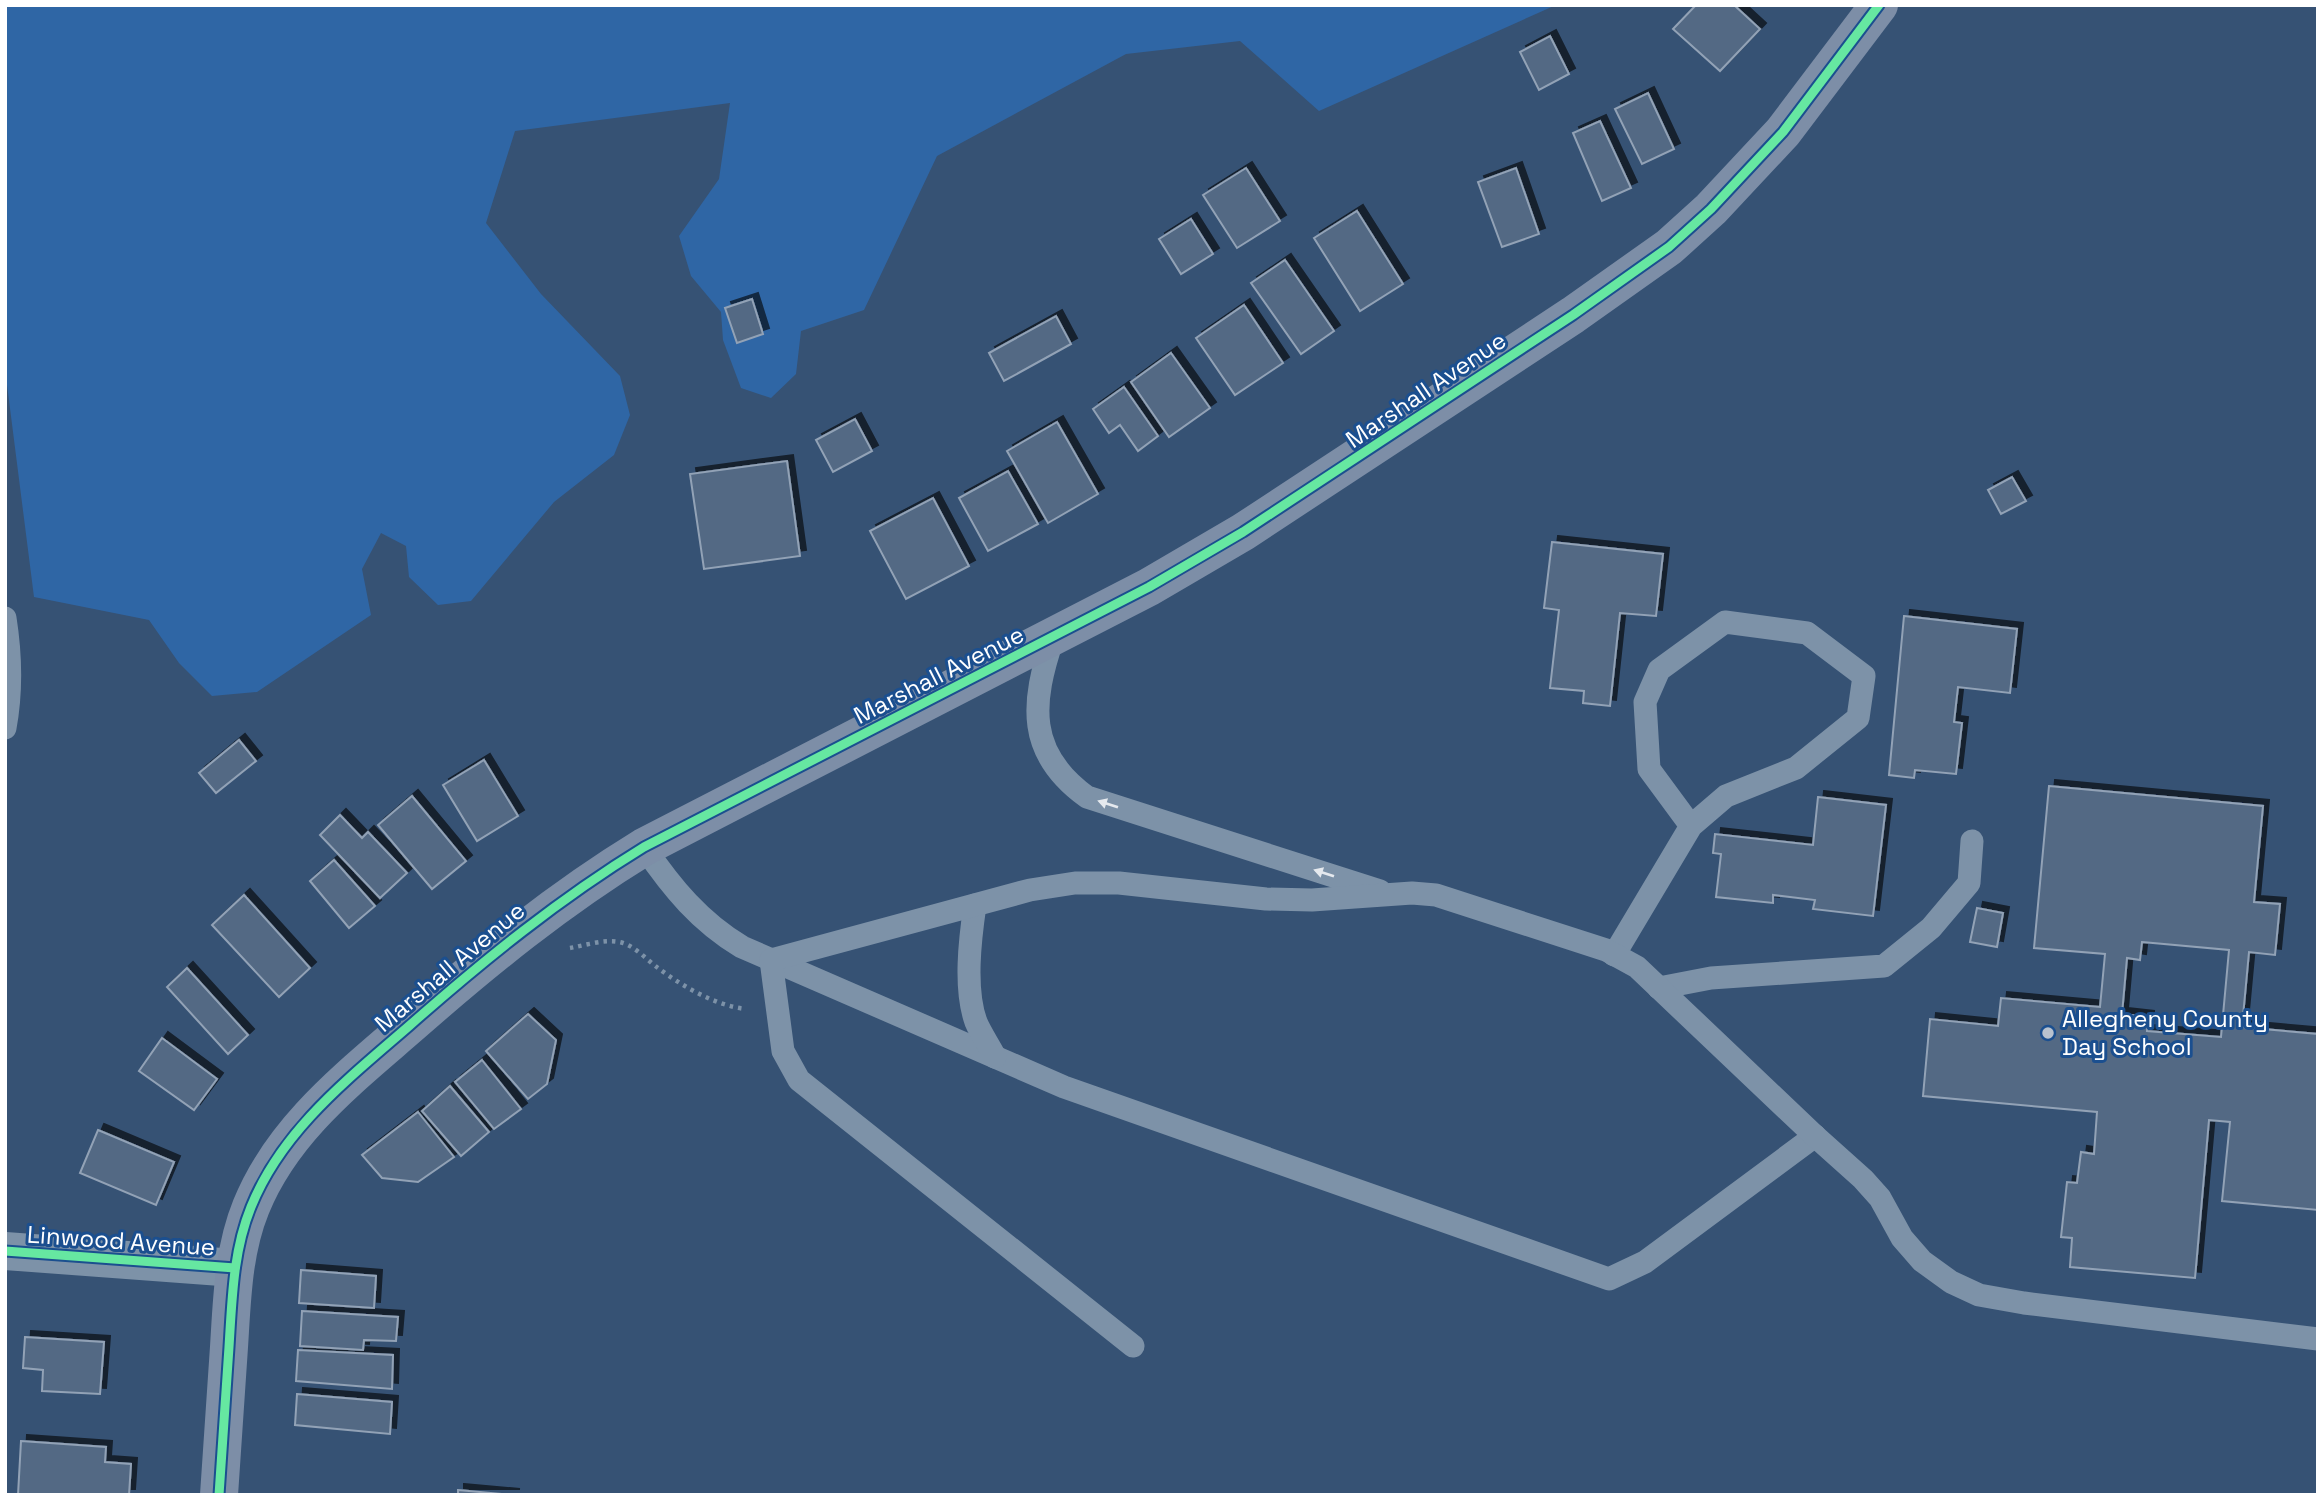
<svg xmlns="http://www.w3.org/2000/svg" width="2323" height="1500" viewBox="0 0 2323 1500" font-family="'Space Grotesk',sans-serif">
	<style>
		.green { fill: #2f66a5 }
		.building { fill: #526984; stroke: #92a2b6; stroke-width: 2; fill-rule: evenodd; filter: url(#shadow) }
		.lines { fill: none; stroke-linecap: round; stroke-linejoin: round }
		.path { stroke: #7d92a8; stroke-width: 4.5; stroke-dasharray: 3.5 5; stroke-linecap: butt }
		.lane { stroke: #7d92a8; stroke-width: 23 }
		.street { stroke: #7d92a8; stroke-width: 38 }
		.primary { stroke: #7d8ea7; stroke-width: 38 }
		.cycleway-casing { stroke: #1b4f8f; stroke-width: 13 }
		.cycleway { stroke: #66e7a1; stroke-width: 9 }
		.oneway { fill: #e5e9ee }
		.poi-dot { fill: #b9c2ce; stroke: #1b4f8f; stroke-width: 2.5 }
		.labels { text-anchor: middle; stroke-width: 6; stroke-linejoin: round; paint-order: stroke }
		.street-label { font-size: 24px; fill: #fff; stroke: #1b4f8f }
		.poi-label { font-size: 24px; fill: #fff; stroke: #1b4f8f; text-anchor: start }
	</style>
	<defs>
		<filter id="shadow"><feDropShadow dx="6" dy="-6" stdDeviation="0" flood-color="#0009"/></filter>
	</defs>
	<rect width="100%" height="100%" fill="#365274"/>
	<!-- green -->
	<path class="green" d="M 5,5 L 1556,5 L 1319,111 L 1240,41 L 1126,54 L 937,156 L 864,310 L 801,331 L 796,374 L 771,398 L 741,388 L 723,340 L 721,312 L 691,276 L 679,236 L 719,179 L 730,103 L 515,131 L 486,223 L 541,294 L 620,376 L 630,415 L 614,455 L 554,502 L 471,601 L 438,605 L 409,577 L 406,546 L 381,533 L 362,569 L 371,615 L 257,692 L 212,696 L 179,663 L 149,620 L 34,597 L 5,369 Z"/>
	<!-- building -->
	<g class="building">
		<path d="M 1696,5 L 1734,5 L 1760,29 L 1720,71 L 1673,29 Z"/>
		<path d="M 1550,36 L 1569,74 L 1539,90 L 1520,52 Z"/>
		<path d="M 1648,93 L 1674,149 L 1642,164 L 1615,109 Z"/>
		<path d="M 1600,121 L 1631,188 L 1602,201 L 1573,133 Z"/>
		<path d="M 1246,168 L 1280,221 L 1237,248 L 1203,195 Z"/>
		<path d="M 1516,168 L 1539,234 L 1502,247 L 1478,182 Z"/>
		<path d="M 1357,211 L 1403,284 L 1360,311 L 1314,238 Z"/>
		<path d="M 1191,219 L 1213,254 L 1181,274 L 1159,239 Z"/>
		<path d="M 1285,260 L 1334,331 L 1301,354 L 1251,283 Z"/>
		<path d="M 752,299 L 763,334 L 737,343 L 725,308 Z"/>
		<path d="M 1244,305 L 1283,363 L 1235,395 L 1196,338 Z"/>
		<path d="M 1056,316 L 1071,344 L 1004,381 L 989,353 Z"/>
		<path d="M 1171,353 L 1210,408 L 1169,437 L 1131,382 Z"/>
		<path d="M 1124,387 L 1158,436 L 1138,451 L 1120,425 L 1109,433 L 1093,409 Z"/>
		<path d="M 855,419 L 872,451 L 833,472 L 816,440 Z"/>
		<path d="M 1057,422 L 1098,494 L 1048,523 L 1007,451 Z"/>
		<path d="M 787,461 L 800,556 L 704,569 L 690,474 Z"/>
		<path d="M 1008,471 L 1038,524 L 988,551 L 959,498 Z"/>
		<path d="M 2012,477 L 2026,501 L 2001,514 L 1988,490 Z"/>
		<path d="M 933,498 L 969,566 L 906,599 L 870,531 Z"/>
		<path d="M 1552,542 L 1663,554 L 1656,616 L 1620,613 L 1610,706 L 1583,703 L 1584,691 L 1550,688 L 1559,610 L 1544,608 Z"/>
		<path d="M 1904,616 L 2017,629 L 2010,693 L 1958,687 L 1954,722 L 1962,723 L 1956,774 L 1915,770 L 1914,778 L 1889,775 Z"/>
		<path d="M 239,740 L 256,761 L 216,793 L 199,773 Z"/>
		<path d="M 484,760 L 518,816 L 477,841 L 443,785 Z"/>
		<path d="M 2049,786 L 2263,806 L 2254,902 L 2280,904 L 2275,955 L 2249,952 L 2242,1027 L 2318,1034 L 2318,1210 L 2222,1201 L 2230,1122 L 2209,1120 L 2195,1278 L 2070,1267 L 2072,1238 L 2061,1237 L 2067,1182 L 2077,1183 L 2081,1152 L 2094,1154 L 2097,1112 L 1923,1096 L 1930,1019 L 1998,1026 L 2001,998 L 2100,1007 L 2105,954 L 2034,948 ZM 2142,942 L 2229,950 L 2221,1037 L 2147,1031 L 2148,1017 L 2122,1014 L 2127,958 L 2140,960 Z"/>
		<path d="M 412,796 L 466,861 L 432,889 L 378,825 Z"/>
		<path d="M 1818,797 L 1886,805 L 1873,916 L 1813,909 L 1815,900 L 1773,895 L 1773,903 L 1716,897 L 1721,854 L 1713,853 L 1715,834 L 1813,845 Z"/>
		<path d="M 340,815 L 362,838 L 368,832 L 407,873 L 380,898 L 320,835 Z"/>
		<path d="M 334,860 L 375,906 L 349,928 L 310,881 Z"/>
		<path d="M 244,895 L 310,968 L 279,997 L 212,925 Z"/>
		<path d="M 1977,908 L 2003,913 L 1997,947 L 1970,942 Z"/>
		<path d="M 187,968 L 248,1035 L 228,1054 L 167,987 Z"/>
		<path d="M 528,1014 L 556,1040 L 547,1084 L 528,1099 L 486,1051 Z"/>
		<path d="M 162,1038 L 217,1079 L 194,1110 L 139,1071 Z"/>
		<path d="M 482,1060 L 521,1109 L 494,1129 L 455,1082 Z"/>
		<path d="M 450,1086 L 489,1132 L 461,1156 L 422,1111 Z"/>
		<path d="M 418,1112 L 454,1157 L 418,1182 L 382,1178 L 362,1155 Z"/>
		<path d="M 98,1130 L 174,1162 L 156,1205 L 80,1173 Z"/>
		<path d="M 301,1270 L 376,1276 L 374,1308 L 299,1303 Z"/>
		<path d="M 302,1311 L 398,1317 L 396,1341 L 364,1340 L 363,1350 L 300,1346 Z"/>
		<path d="M 25,1337 L 104,1342 L 100,1394 L 42,1391 L 43,1370 L 23,1368 Z"/>
		<path d="M 298,1350 L 393,1355 L 392,1389 L 296,1381 Z"/>
		<path d="M 297,1394 L 392,1402 L 390,1434 L 295,1425 Z"/>
		<path d="M 21,1441 L 106,1447 L 105,1462 L 131,1464 L 129,1495 L 18,1495 Z"/>
		<path d="M 458,1490 L 514,1495 L 458,1495 Z"/>
	</g>
	<g class="lines">
		<!-- path -->
		<path class="path" d="M 570,948 C 587,945 607,938 623,943 C 636,947 648,961 658,968 C 682,986 716,1006 746,1009"/>
		<!-- lane -->
		<g class="lane">
			<path d="M 5,618 C 11,656 12,690 5,728"/>
			<path d="M 1053,638 C 1031,703 1026,753 1087,797 L 1380,891"/>
			<path d="M 644,847 C 672,888 700,922 742,947 L 1064,1087 L 1609,1279 L 1645,1262 L 1815,1136"/>
			<path d="M 975,905 C 970,939 964,989 976,1022 C 981,1034 989,1045 995,1057"/>
			<path d="M 1614,955 L 1691,826 L 1726,796 L 1796,768 L 1858,718 L 1864,676 L 1807,633 L 1725,622 L 1659,670 L 1645,702 L 1649,769 L 1691,826"/>
			<path d="M 1659,988 L 1711,978 L 1884,966 L 1931,928 L 1969,883 L 1972,841"/>
			<path d="M 1133,1346 L 799,1080 L 783,1051 L 771,960 L 1030,890 L 1075,883 L 1119,883 L 1266,899 L 1312,900 L 1412,893 L 1436,895 L 1606,950 L 1637,967 L 1815,1136 L 1863,1179 L 1880,1198 L 1902,1238 L 1922,1261 L 1951,1282 L 1979,1295 L 2024,1303 L 2318,1339"/>
		</g>
		<!-- street -->
		<path class="street" d="M 5,1251 L 235,1268"/>
		<!-- primary -->
		<path class="primary" d="M 219,1495 C 222,1446 226,1396 229,1347 C 232,1300 233,1251 251,1207 C 282,1130 348,1079 409,1026 C 484,960 559,899 644,847 L 1149,587 L 1243,532 L 1573,315 L 1669,247 L 1711,209 L 1783,132 L 1879,5"/>
		<defs>
			<g id="cycleway">
				<path d="M 5,1251 L 235,1268"/>
				<path d="M 219,1495 C 222,1446 226,1396 229,1347 C 232,1300 233,1251 251,1207 C 282,1130 348,1079 409,1026 C 484,960 559,899 644,847 L 1149,587 L 1243,532 L 1573,315 L 1669,247 L 1711,209 L 1783,132 L 1879,5"/>
			</g>
		</defs>
		<!-- cycleway casing -->
		<use href="#cycleway" class="cycleway-casing"/>
		<!-- cycleway -->
		<use href="#cycleway" class="cycleway"/>
	</g>
	<!-- one-way arrows -->
	<defs><path id="oneway-solid" d="M-6-.8H1V-3.2L6.5 0L1 3.2V.8H-6Z" transform="scale(1.75)"/></defs>
	<g class="oneway">
		<use href="#oneway-solid" transform="translate(1108 804) rotate(-162)"/>
		<use href="#oneway-solid" transform="translate(1324 873) rotate(-162)"/>
	</g>
	<!-- markers -->
	<circle class="poi-dot" cx="2048" cy="1033" r="7"/>
	<g class="labels">
		<!-- street labels -->
		<g class="street-label">
			<text transform="translate(1426 390) rotate(-34)" y="8">Marshall Avenue</text>
			<text transform="translate(939 675) rotate(-27)" y="8">Marshall Avenue</text>
			<text transform="translate(450 967) rotate(-40)" y="8">Marshall Avenue</text>
			<text transform="translate(121 1241) rotate(4)" y="8">Linwood Avenue</text>
		</g>
		<!-- poi labels -->
		<g class="poi-label">
			<text x="2062" y="1027">Allegheny County<tspan x="2062" dy="28">Day School</tspan></text>
		</g>
	</g>
	<!-- border -->
	<rect width="2323" height="1500" fill="none" stroke="#ffffff" stroke-width="14"/>
</svg>
